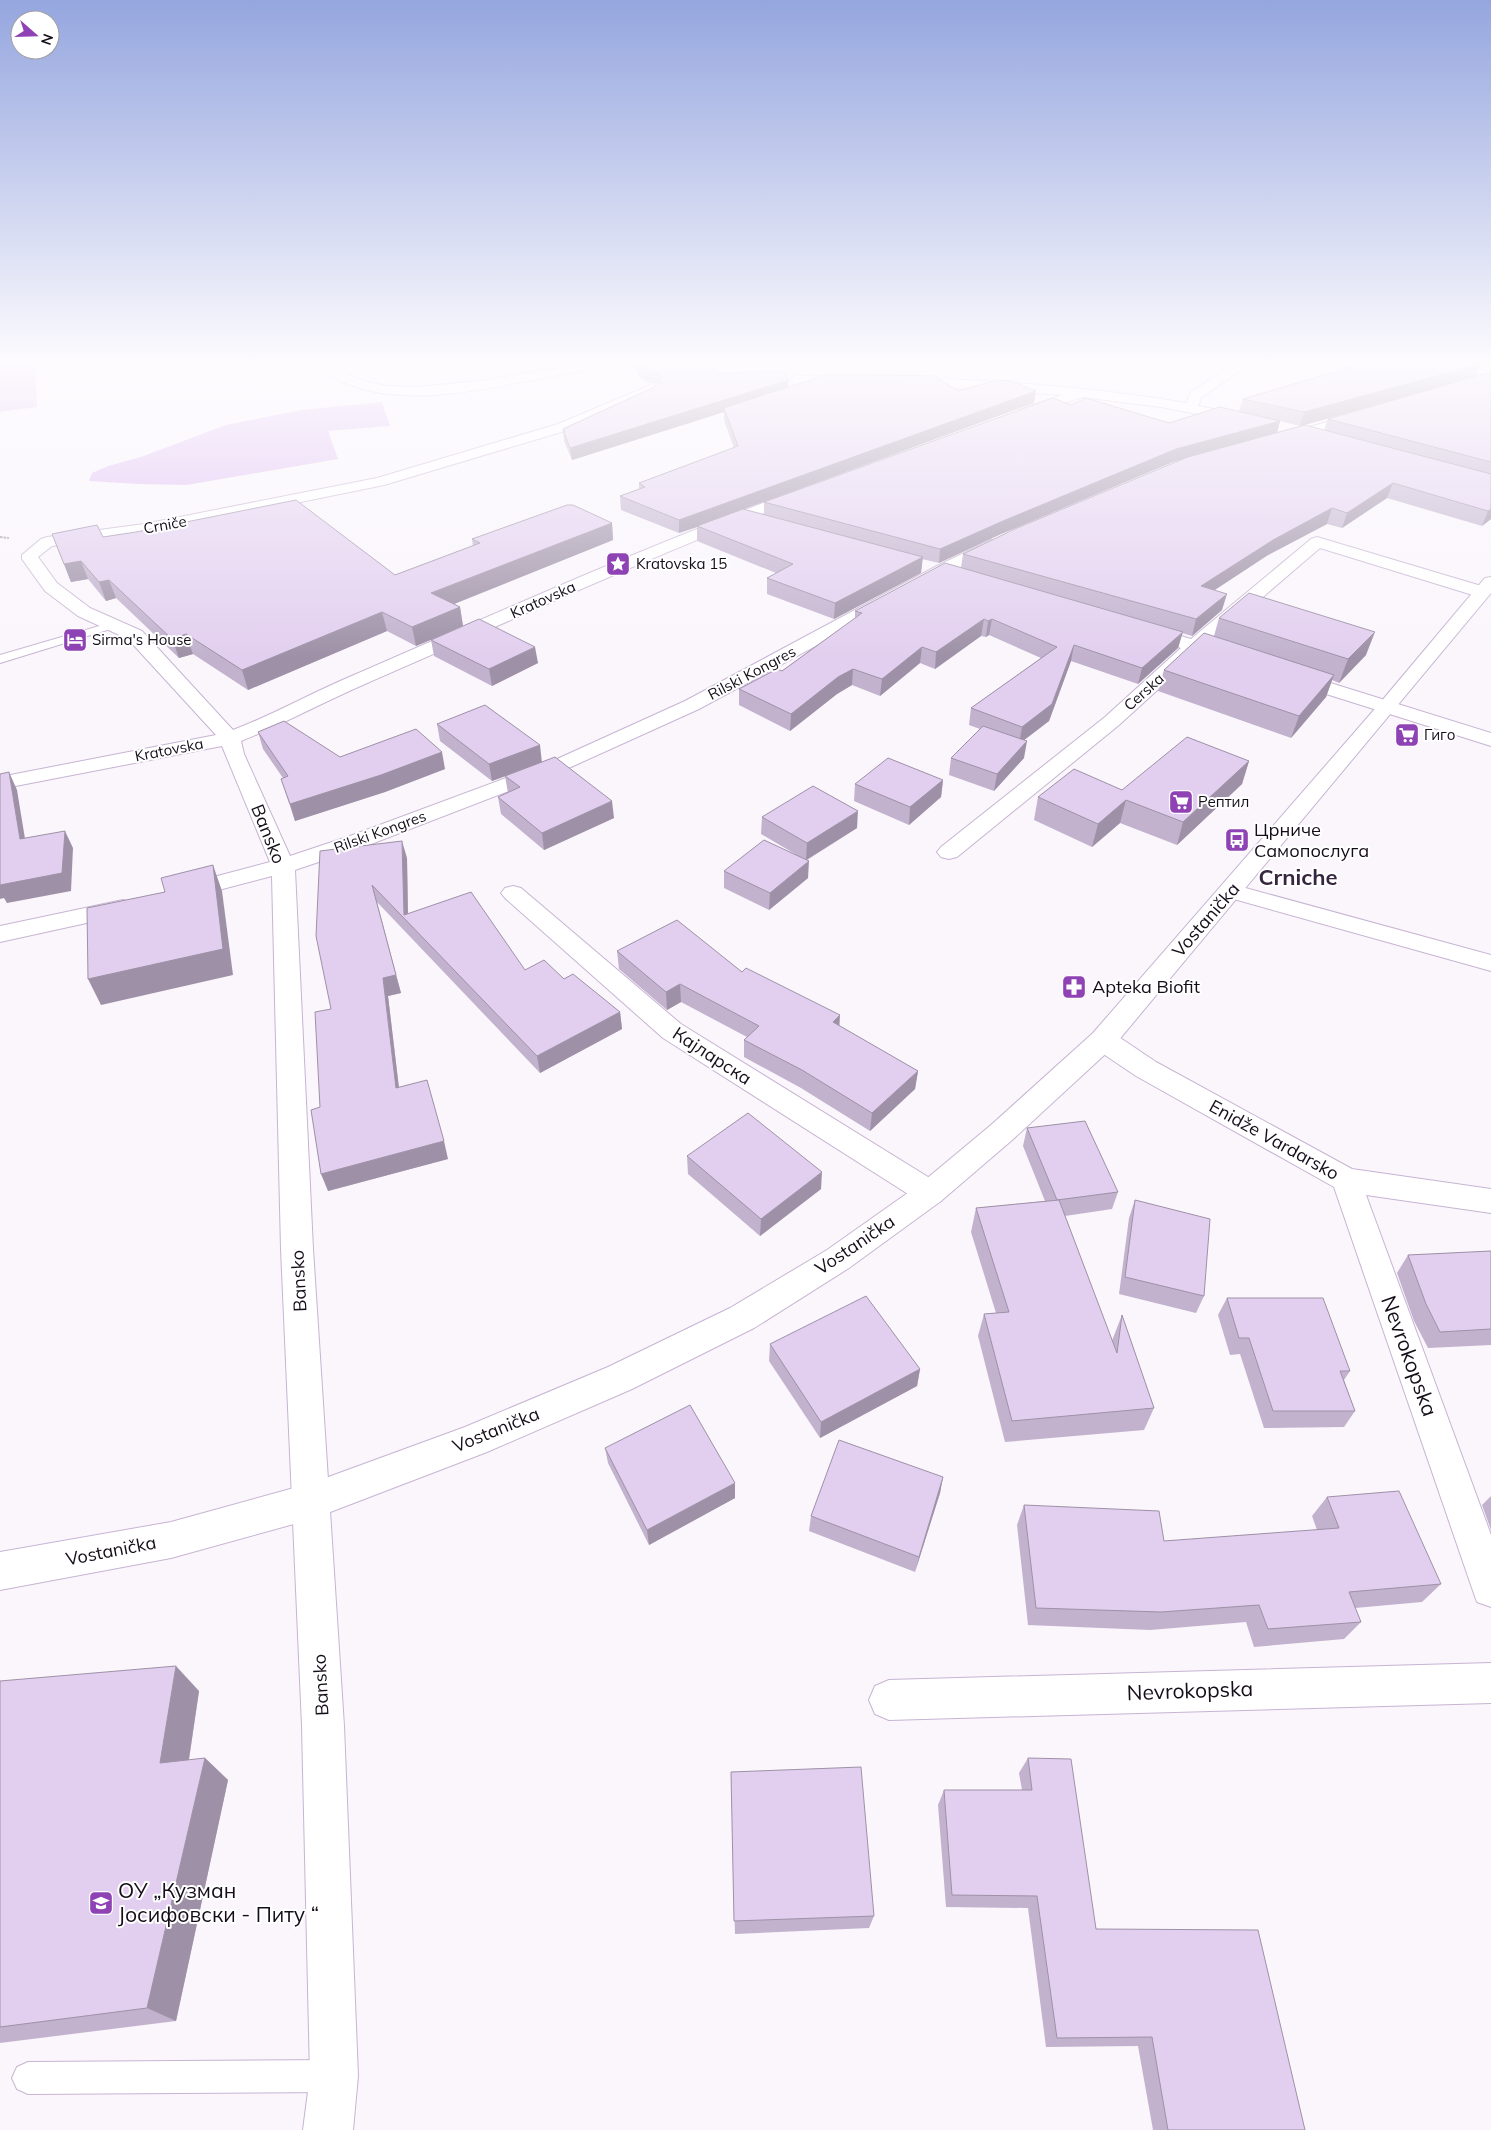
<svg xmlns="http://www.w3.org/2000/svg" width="1491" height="2130" viewBox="0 0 1491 2130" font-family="Mulish,sans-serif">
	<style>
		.green { fill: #ddbcf1 }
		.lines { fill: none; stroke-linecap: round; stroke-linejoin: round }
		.service-casing { stroke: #c7b4d3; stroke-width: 2 }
		.minor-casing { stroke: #c7b4d3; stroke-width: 2 }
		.tertiary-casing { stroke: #c7b4d3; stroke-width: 2 }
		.path { stroke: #a5a0a8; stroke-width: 2; stroke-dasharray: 2.5 1; stroke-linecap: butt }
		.service { fill: #fff; fill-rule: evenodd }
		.minor { fill: #fff; fill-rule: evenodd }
		.tertiary { fill: #fff; fill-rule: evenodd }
		.wall { fill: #c2b2ce; fill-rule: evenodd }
		.shaded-wall { fill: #9e91a7 }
		.building { fill: #e2cfef; stroke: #9e91a7 }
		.labels { text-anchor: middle; stroke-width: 4; stroke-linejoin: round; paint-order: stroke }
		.far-street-label { font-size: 15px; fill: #150e19; stroke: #fff }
		.far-poi-label { font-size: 15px; fill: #150e19; stroke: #fff; text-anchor: start }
		.poi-label { font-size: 18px; fill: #150e19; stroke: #fff; text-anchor: start }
		.street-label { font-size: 18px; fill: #150e19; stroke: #fff }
		.near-street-label { font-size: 21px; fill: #150e19; stroke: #fff }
		.near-poi-label { font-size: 21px; fill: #150e19; stroke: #fff; text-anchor: start }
		.district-label { font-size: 22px; font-weight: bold; fill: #36263f; stroke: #fff }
	</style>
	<rect width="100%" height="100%" fill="#faf6fc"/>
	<!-- green -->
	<g class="green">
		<path d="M 0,360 L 35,360 L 37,407 L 0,412 Z"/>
		<path d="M 382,402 L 390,426 L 328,431 L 338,459 L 187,485 L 138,484 L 89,481 L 92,473 L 108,466 L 141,457 L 226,425 L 301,410 Z"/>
	</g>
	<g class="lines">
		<defs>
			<g id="service">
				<path d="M 113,622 L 119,625 L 117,627 L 0,663 L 0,655 Z"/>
				<path d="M 333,2060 L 344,2065 L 349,2076 L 344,2087 L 333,2092 L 28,2094 L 17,2089 L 12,2078 L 17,2067 L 28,2062 Z"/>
			</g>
			<g id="minor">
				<path d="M 313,360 L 326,360 L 341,371 L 363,381 L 387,386 L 417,387 L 480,381 L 605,360 L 646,360 L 640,364 C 615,366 589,369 564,374 C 496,386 409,411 343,382 C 331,376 320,371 313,360 Z"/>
				<path d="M 1240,360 L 1252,360 L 1252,362 L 1202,397 L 1198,406 L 1249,416 L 1251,419 L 1244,423 L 1161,407 L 1082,397 L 1024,417 L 1019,416 L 1017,413 L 1019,410 L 1062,395 L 907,385 L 900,381 L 907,377 C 1001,381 1093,387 1186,403 L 1191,392 Z"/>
				<path d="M 1458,360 L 1479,360 L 1491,363 L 1491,371 L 1460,363 Z"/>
				<path d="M 849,375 L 854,376 L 856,379 L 854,382 L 796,384 L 789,380 L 796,376 Z"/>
				<path d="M 653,384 L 660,388 L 658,391 L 568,430 L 384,485 L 144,534 L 52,546 L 38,557 L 57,583 L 90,608 L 142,631 L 233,730 C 275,714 313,692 354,675 C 499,612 644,547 793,492 L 803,492 L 806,495 L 803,498 C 655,554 510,621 365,684 C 323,702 284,724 241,741 L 244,754 L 290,856 L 350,836 L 557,759 L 685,701 L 935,567 L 991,540 L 1003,540 L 1005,544 L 1003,548 L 947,575 L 699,709 L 571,767 L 366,846 L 295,870 L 313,1249 L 344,1726 L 358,2076 L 353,2130 L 303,2130 L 310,2076 L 302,1726 L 281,1249 L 272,876 L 184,899 L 176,897 L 172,892 L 176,887 L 270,862 L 222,746 L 0,789 L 0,777 L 216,735 L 128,639 L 78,616 L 45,591 L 22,559 L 22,555 L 41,539 L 47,537 L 144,524 L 377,478 L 558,424 Z"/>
				<path d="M 1362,412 L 1367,413 L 1369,416 L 1367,419 L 1283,443 L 1278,442 L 1276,439 L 1278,436 Z"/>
				<path d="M 1317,537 L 1488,588 L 1491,592 L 1488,596 L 1482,597 L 1476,596 L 1320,548 L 1208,644 L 1235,652 L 1237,656 L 1235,660 L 1228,662 L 1198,653 L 1119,725 L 957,857 L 949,859 L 941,857 L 937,852 L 941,847 L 1105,717 L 1181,648 L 1138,634 L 1135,630 L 1138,626 L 1144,625 L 1191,639 L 1311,539 Z"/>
				<path d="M 1292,671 L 1491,733 L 1491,746 L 1285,681 L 1282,677 L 1285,673 Z"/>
				<path d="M 1231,884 L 1491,955 L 1491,971 L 1223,896 L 1219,891 L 1223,886 Z"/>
				<path d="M 513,886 L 521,888 L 681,1024 L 941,1185 L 945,1193 L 941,1201 L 930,1205 L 919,1201 L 663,1038 L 505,898 L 501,893 L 505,888 Z"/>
				<path d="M 123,900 L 132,903 L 135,908 L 132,913 L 0,942 L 0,926 Z"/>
				<path d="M 1103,1030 L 1113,1033 L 1156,1062 L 1352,1169 L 1491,1189 L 1491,1213 L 1366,1195 L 1491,1535 L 1491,1607 L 1477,1602 L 1472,1588 L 1334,1187 L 1136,1076 L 1093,1047 L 1090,1040 L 1093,1033 Z"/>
				<path d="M 1491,1663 L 1491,1703 L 889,1720 L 875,1714 L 869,1700 L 875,1686 L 889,1680 Z"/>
			</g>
			<path id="tertiary" d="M 1491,577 L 1491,593 L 1113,1047 L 1011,1141 L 941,1201 L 849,1268 L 754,1328 L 632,1389 L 487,1452 L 312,1519 L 171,1558 L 0,1590 L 0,1552 L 171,1522 L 312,1483 L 465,1427 L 608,1367 L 730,1308 L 827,1250 L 919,1185 L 991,1125 L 1093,1033 L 1380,703 L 1485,578 Z"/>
		</defs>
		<!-- service casing -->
		<use href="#service" class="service-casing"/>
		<!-- minor casing -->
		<use href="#minor" class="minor-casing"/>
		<!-- tertiary casing -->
		<use href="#tertiary" class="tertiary-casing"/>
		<!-- path -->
		<path class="path" d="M 0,537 L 9,538"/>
		<!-- service -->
		<use href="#service" class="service"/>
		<!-- minor -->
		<use href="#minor" class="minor"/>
		<!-- tertiary -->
		<use href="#tertiary" class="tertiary"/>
	</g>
	<!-- wall -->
	<g class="wall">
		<path d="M 634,360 L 711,360 L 717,373 L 788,387 L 958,391 L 1034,403 L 744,509 L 764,515 L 764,502 L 1071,405 L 1169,423 L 1239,411 L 1243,399 L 1342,370 L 1343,367 L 1475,377 L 1491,372 L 1491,519 L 1482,526 L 1387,498 L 1342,528 L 1327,524 L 1268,555 L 1215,590 L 1222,610 L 1192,636 L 1182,633 L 1178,648 L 1138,684 L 1071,661 L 1049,721 L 1024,740 L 1024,758 L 994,791 L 949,775 L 951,758 L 980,729 L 969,725 L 971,708 L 1041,658 L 989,635 L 986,637 L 981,636 L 935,669 L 920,663 L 880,696 L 852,685 L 837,694 L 790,731 L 739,705 L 739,689 L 782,671 L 855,618 L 855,611 L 961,568 L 963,554 L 1180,460 L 1173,462 L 1001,534 L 939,563 L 922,559 L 921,573 L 834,619 L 767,594 L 767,578 L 776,573 L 697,541 L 697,527 L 679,533 L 621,510 L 620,496 L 639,489 L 639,483 L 734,448 L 724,420 L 724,412 L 572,460 L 564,441 L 563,429 L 659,385 L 659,384 L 648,383 L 639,377 L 634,366 ZM 1354,411 L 1328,419 L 1324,430 L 1305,425 ZM 1280,421 L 1300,426 L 1277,432 Z"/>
		<path d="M 612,523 L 613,540 L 454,604 L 460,607 L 463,626 L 538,663 L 492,686 L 434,656 L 431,640 L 416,646 L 387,631 L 248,690 L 193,654 L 179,658 L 116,598 L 106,601 L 88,579 L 71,582 L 52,534 L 103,537 L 395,575 L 473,546 L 472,539 Z"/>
		<path d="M 1219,618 L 1366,655 L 1339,683 L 1332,680 L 1326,697 L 1291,738 L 1158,691 L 1164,670 L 1214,636 Z"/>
		<path d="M 437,724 L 542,762 L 614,818 L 544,850 L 501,814 L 498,797 L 508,793 L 505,776 L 492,781 L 440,741 Z"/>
		<path d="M 258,732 L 340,757 L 445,769 L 385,792 L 295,821 L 281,779 L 283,778 L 263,749 Z"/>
		<path d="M 1249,761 L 1242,784 L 1177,845 L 1120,823 L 1092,847 L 1034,820 L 1038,797 L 1122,790 Z"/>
		<path d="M 943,780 L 941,797 L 909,825 L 854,801 L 855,784 Z"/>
		<path d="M 762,817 L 857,828 L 807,860 L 808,878 L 769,910 L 724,888 L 724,871 L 795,854 L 761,834 Z"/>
		<path d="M 320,851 L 407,858 L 408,914 L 525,970 L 564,979 L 620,1012 L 622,1029 L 540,1073 L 377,902 L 401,993 L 388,996 L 399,1087 L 448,1159 L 328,1191 L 320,1107 L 331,1009 Z"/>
		<path d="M 617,951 L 742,972 L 839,1026 L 918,1071 L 915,1089 L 870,1131 L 801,1088 L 744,1057 L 744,1040 L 747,1037 L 681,1002 L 667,1010 L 619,969 Z"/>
		<path d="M 1027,1128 L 1118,1192 L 1112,1209 L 1065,1216 L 1112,1341 L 1113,1338 L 1122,1315 L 1154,1408 L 1144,1430 L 1005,1442 L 978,1336 L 984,1314 L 996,1313 L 971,1232 L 976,1208 L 1045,1201 L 1023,1146 Z"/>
		<path d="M 687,1156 L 821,1189 L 760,1236 L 688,1174 Z"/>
		<path d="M 1135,1200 L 1204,1296 L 1196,1313 L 1119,1294 L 1129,1218 Z"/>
		<path d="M 1491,1251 L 1491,1345 L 1428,1348 L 1414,1321 L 1397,1273 L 1408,1255 Z"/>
		<path d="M 1227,1298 L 1350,1371 L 1344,1380 L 1355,1411 L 1344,1427 L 1264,1428 L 1240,1354 L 1230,1355 L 1218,1315 Z"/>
		<path d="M 770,1344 L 920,1369 L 917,1386 L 820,1438 L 769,1361 Z"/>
		<path d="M 605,1448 L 735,1498 L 649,1545 L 608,1463 Z"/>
		<path d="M 943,1477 L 940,1493 L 915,1572 L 809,1531 L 811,1516 Z"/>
		<path d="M 1491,1496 L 1491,1530 L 1482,1505 Z"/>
		<path d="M 1327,1497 L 1441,1584 L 1422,1602 L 1355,1608 L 1361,1622 L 1344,1639 L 1254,1647 L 1246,1622 L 1150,1630 L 1028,1625 L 1017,1525 L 1024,1505 L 1164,1541 L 1317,1530 L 1312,1516 Z"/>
		<path d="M 0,1681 L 199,1691 L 189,1760 L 205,1758 L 228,1780 L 176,2021 L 0,2043 Z"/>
		<path d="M 1028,1758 L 1096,1929 L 1305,2130 L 1153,2130 L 1138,2046 L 1046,2047 L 1028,1908 L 946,1907 L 938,1805 L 944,1790 L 1022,1790 L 1019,1773 Z"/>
		<path d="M 731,1772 L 874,1916 L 869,1928 L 735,1934 Z"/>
	</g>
	<!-- shaded-wall -->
	<g class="shaded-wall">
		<path d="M 1480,364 L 1475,378 L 1300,426 L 1304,412 Z"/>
		<path d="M 788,380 L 788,392 L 724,408 L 724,412 L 572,460 L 570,448 Z"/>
		<path d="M 1036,391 L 1034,403 L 698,526 L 697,526 L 697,527 L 679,533 L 679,520 Z"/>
		<path d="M 1280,421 L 1277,433 L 1173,462 L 1001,534 L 939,563 L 940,549 L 1003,521 L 1176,449 Z"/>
		<path d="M 1393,483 L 1387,498 L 1342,528 L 1347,513 Z"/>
		<path d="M 1332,508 L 1327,524 L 1268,555 L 1196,602 L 1201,586 L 1273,540 Z"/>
		<path d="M 1491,509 L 1491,519 L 1482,526 L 1488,511 Z"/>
		<path d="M 612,523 L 613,540 L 434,612 L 431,593 Z"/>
		<path d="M 923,557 L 921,573 L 834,619 L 835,603 Z"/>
		<path d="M 81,561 L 88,579 L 71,582 L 64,564 Z"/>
		<path d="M 109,580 L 116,598 L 106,601 L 99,582 Z"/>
		<path d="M 1227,594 L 1222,610 L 1192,636 L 1196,619 Z"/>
		<path d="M 460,607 L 463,626 L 416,646 L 412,627 Z"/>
		<path d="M 382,612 L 387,631 L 248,690 L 242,670 Z"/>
		<path d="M 984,619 L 981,636 L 935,669 L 936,652 Z"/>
		<path d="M 992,619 L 989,635 L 986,637 L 988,621 Z"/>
		<path d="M 1183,632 L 1178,648 L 1138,684 L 1142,668 Z"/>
		<path d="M 1375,632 L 1366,655 L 1339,683 L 1348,659 Z"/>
		<path d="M 186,634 L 193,654 L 179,658 L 172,639 Z"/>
		<path d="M 1074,645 L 1071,661 L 1049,721 L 1019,744 L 1022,727 Z"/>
		<path d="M 535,647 L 538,663 L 492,686 L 489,669 Z"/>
		<path d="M 922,647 L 920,663 L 880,696 L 882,679 Z"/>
		<path d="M 853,669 L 852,685 L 837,694 L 790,731 L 791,714 L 838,677 Z"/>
		<path d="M 1334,675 L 1326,697 L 1291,738 L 1299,716 Z"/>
		<path d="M 1027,741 L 1024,758 L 994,791 L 997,774 Z"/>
		<path d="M 540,745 L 542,763 L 492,781 L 489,764 Z"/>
		<path d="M 442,752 L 445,769 L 385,792 L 295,821 L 290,804 Z"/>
		<path d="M 1249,761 L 1242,784 L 1177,845 L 1183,822 Z"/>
		<path d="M 9,772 L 17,790 L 28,857 L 20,839 Z"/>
		<path d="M 943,780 L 941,797 L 909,825 L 910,807 Z"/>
		<path d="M 1126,800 L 1120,823 L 1092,847 L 1098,824 Z"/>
		<path d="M 612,801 L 614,818 L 544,850 L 542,833 Z"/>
		<path d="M 858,811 L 857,828 L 806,860 L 807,843 Z"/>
		<path d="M 65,831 L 73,848 L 71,891 L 7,903 L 4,898 L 0,899 L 0,884 Z"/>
		<path d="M 402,841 L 407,858 L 408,922 L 404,915 Z"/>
		<path d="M 809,861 L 808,878 L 769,910 L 770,893 Z"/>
		<path d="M 213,865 L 222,891 L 233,975 L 101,1005 L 88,979 Z"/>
		<path d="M 396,975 L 401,993 L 388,996 L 401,1106 L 396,1088 L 383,978 Z"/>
		<path d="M 680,984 L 681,1002 L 667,1010 L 666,992 Z"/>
		<path d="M 620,1012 L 622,1029 L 540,1073 L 537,1056 Z"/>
		<path d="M 840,1015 L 839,1033 L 833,1022 Z"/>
		<path d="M 918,1071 L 915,1089 L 870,1131 L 872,1113 Z"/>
		<path d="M 444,1141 L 448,1159 L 328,1191 L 321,1174 Z"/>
		<path d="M 822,1172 L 821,1189 L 760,1236 L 761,1219 Z"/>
		<path d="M 920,1369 L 917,1386 L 820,1438 L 821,1422 Z"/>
		<path d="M 943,1477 L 940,1493 L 915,1572 L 919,1557 Z"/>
		<path d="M 735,1483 L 735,1498 L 649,1545 L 647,1530 Z"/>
		<path d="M 176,1666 L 199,1691 L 185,1785 L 160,1763 Z"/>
		<path d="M 205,1758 L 228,1780 L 176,2021 L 147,2008 Z"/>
	</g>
	<!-- building -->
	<g class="building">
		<path d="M 636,360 L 711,360 L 717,373 L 786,371 L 788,380 L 570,448 L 563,429 L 663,383 L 659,380 L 661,376 L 659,373 L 647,372 L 639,366 Z"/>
		<path d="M 1370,360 L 1466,360 L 1480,364 L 1304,412 L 1243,399 L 1348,368 L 1343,367 Z"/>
		<path d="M 1491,372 L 1491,462 L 1328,419 Z"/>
		<path d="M 828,374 L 935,376 L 958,391 L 997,380 L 1011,381 L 1036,391 L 679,520 L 620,496 L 645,487 L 639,483 L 738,446 L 724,408 Z"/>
		<path d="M 1053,398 L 1071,405 L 1086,398 L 1169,423 L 1220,407 L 1280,421 L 1176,449 L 1003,521 L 940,549 L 764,502 Z"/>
		<path d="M 1305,425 L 1491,474 L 1491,509 L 1488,511 L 1393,483 L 1347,513 L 1332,508 L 1273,540 L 1201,586 L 1227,594 L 1196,619 L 963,554 L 1017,528 L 1188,457 Z"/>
		<path d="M 296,500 L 395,575 L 480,543 L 472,539 L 567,505 L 573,505 L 612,523 L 431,593 L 460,607 L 412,627 L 382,612 L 242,670 L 186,634 L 172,639 L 109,580 L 99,582 L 81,561 L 64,564 L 52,534 L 97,525 L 103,537 L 136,532 Z"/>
		<path d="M 743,509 L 923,557 L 835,603 L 767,578 L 793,564 L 697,526 Z"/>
		<path d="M 945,563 L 1183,632 L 1142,668 L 1074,645 L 1052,704 L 1022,727 L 971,708 L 1057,647 L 992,619 L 988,621 L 984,619 L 936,652 L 922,647 L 882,679 L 853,669 L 838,677 L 791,714 L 739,689 L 777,669 L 782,671 L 862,613 L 855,611 Z"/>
		<path d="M 1249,593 L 1375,632 L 1348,659 L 1219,618 Z"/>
		<path d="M 479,619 L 535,647 L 489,669 L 431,640 Z"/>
		<path d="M 1204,633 L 1334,675 L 1299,716 L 1164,670 Z"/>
		<path d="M 485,705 L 540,745 L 489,764 L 437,724 Z"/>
		<path d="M 284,721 L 340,757 L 416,729 L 442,752 L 381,775 L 290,804 L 281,779 L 288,776 L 258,732 Z"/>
		<path d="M 983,726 L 1027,741 L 997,774 L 951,758 Z"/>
		<path d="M 1187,737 L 1249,761 L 1183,822 L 1126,800 L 1098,824 L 1038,797 L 1074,769 L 1122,790 Z"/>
		<path d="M 555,757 L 612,801 L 542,833 L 498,797 L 520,787 L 505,776 Z"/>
		<path d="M 888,758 L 943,780 L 910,807 L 855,784 Z"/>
		<path d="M 9,772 L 20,839 L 65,831 L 62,873 L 0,885 L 0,774 Z"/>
		<path d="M 813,786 L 858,811 L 807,843 L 762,817 Z"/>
		<path d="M 764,840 L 809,861 L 770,893 L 724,871 Z"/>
		<path d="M 402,841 L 404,915 L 471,892 L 525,970 L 544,960 L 564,979 L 573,974 L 620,1012 L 537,1056 L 372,885 L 396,975 L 383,978 L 396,1088 L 427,1080 L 444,1141 L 321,1174 L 311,1110 L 320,1107 L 315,1012 L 331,1009 L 316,936 L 320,851 Z"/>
		<path d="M 213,865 L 223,949 L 88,979 L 87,908 L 165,892 L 161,878 Z"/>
		<path d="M 677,920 L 742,972 L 746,968 L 840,1015 L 833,1022 L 918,1071 L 872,1113 L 802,1070 L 744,1040 L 759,1026 L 680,984 L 666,992 L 617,951 Z"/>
		<path d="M 748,1113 L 822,1172 L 761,1219 L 687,1156 Z"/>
		<path d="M 1085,1121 L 1118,1192 L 1057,1200 L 1027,1128 Z"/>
		<path d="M 1059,1200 L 1117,1353 L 1122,1315 L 1154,1408 L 1012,1421 L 984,1314 L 1009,1312 L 976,1208 Z"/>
		<path d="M 1135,1200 L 1210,1219 L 1204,1296 L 1125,1277 Z"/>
		<path d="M 1491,1251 L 1491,1329 L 1440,1332 L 1426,1304 L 1408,1255 Z"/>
		<path d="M 866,1296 L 920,1369 L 821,1422 L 770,1344 Z"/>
		<path d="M 1227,1298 L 1323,1298 L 1350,1371 L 1340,1371 L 1355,1411 L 1273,1411 L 1249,1338 L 1239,1338 Z"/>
		<path d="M 690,1405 L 735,1483 L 647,1530 L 605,1448 Z"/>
		<path d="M 839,1440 L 943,1477 L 919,1557 L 811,1516 Z"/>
		<path d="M 1399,1491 L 1441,1584 L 1349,1592 L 1361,1622 L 1268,1629 L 1259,1605 L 1161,1612 L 1036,1608 L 1024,1505 L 1159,1511 L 1164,1541 L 1339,1528 L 1327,1497 Z"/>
		<path d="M 176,1666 L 160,1763 L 205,1758 L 147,2008 L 0,2027 L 0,1681 Z"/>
		<path d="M 1028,1758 L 1071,1759 L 1096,1929 L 1258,1930 L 1305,2130 L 1168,2130 L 1152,2037 L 1057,2038 L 1037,1896 L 952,1895 L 944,1790 L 1032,1790 Z"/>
		<path d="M 861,1767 L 874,1916 L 734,1921 L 731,1772 Z"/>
	</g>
	<!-- sky -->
	<linearGradient id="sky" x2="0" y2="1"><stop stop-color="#95a6df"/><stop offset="0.55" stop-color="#fdfbfe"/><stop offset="1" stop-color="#fdfbfe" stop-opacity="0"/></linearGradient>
	<rect width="1491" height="658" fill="url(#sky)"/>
	<!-- icons -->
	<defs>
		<symbol id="sight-square" viewBox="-11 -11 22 22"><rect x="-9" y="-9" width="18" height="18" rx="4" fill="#8e42b4" stroke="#fff"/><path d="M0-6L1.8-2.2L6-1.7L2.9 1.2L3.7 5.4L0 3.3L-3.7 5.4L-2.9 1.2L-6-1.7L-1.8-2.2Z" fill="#fff"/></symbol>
		<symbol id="hotel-square" viewBox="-11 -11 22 22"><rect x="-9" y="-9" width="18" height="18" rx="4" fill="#8e42b4" stroke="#fff"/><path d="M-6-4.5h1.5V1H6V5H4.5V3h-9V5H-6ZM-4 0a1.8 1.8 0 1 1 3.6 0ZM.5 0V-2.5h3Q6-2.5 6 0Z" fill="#fff"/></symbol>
		<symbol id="supermarket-square" viewBox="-11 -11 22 22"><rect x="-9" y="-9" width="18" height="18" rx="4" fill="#8e42b4" stroke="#fff"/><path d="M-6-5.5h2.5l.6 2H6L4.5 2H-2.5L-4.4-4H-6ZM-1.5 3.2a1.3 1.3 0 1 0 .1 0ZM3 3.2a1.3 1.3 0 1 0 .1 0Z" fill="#fff"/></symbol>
		<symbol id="bus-square" viewBox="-11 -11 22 22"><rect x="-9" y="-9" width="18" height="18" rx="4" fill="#8e42b4" stroke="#fff"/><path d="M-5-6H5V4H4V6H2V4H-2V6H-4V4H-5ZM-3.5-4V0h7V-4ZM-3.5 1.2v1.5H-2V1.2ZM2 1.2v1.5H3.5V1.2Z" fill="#fff"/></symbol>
		<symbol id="pharmacy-square" viewBox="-11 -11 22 22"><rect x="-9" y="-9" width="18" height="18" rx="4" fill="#8e42b4" stroke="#fff"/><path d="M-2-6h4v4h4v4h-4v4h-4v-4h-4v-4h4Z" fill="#fff"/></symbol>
		<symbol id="school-square" viewBox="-11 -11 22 22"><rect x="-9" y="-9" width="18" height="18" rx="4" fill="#8e42b4" stroke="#fff"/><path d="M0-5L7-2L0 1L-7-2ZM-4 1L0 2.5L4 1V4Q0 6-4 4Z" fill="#fff"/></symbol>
	</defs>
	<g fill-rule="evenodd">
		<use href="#sight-square" x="604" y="550" width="28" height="28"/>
		<use href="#hotel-square" x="61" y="626" width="28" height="28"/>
		<use href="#supermarket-square" x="1393" y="721" width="28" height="28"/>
		<use href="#supermarket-square" x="1167" y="788" width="28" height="28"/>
		<use href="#bus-square" x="1223" y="826" width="28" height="28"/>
		<use href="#pharmacy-square" x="1060" y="973" width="28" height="28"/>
		<use href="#school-square" x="87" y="1889" width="28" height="28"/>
	</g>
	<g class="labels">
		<!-- far-street labels -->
		<g class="far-street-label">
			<text transform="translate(165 525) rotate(-10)" y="5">Crniče</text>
			<text transform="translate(543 600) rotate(-24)" y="5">Kratovska</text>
			<text transform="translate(752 673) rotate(-28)" y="5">Rilski Kongres</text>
			<text transform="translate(1144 692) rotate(-42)" y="5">Cerska</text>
			<text transform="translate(169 750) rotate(-11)" y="5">Kratovska</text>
			<text transform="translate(380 832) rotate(-20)" y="5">Rilski Kongres</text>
		</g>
		<!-- far-poi labels -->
		<g class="far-poi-label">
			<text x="636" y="569">Kratovska 15</text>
			<text x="92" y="645">Sirma's House</text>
			<text x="1424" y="740">Гиго</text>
			<text x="1198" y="807">Рептил</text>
		</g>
		<!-- poi labels -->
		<g class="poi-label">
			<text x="1254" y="836">Црниче<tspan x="1254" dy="21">Самопослуга</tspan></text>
			<text x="1092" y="993">Apteka Biofit</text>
		</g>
		<!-- street labels -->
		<g class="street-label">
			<text transform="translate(268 834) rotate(68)" y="6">Bansko</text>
			<text transform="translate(1206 920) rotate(-49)" y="6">Vostanička</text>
			<text transform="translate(712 1056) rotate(33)" y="6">Кајларска</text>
			<text transform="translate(1274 1140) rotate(29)" y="6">Enidže Vardarsko</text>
			<text transform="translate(855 1245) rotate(-34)" y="6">Vostanička</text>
			<text transform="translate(299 1281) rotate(-93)" y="6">Bansko</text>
			<text transform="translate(496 1430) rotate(-22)" y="6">Vostanička</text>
			<text transform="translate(111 1551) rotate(-11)" y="6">Vostanička</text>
			<text transform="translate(321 1685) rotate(-93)" y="6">Bansko</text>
		</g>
		<!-- near-street labels -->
		<g class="near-street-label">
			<text transform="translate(1409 1356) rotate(70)" y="7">Nevrokopska</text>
			<text transform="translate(1190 1691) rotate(-2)" y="7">Nevrokopska</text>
		</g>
		<!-- near-poi labels -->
		<g class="near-poi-label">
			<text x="118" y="1898">ОУ „Кузман<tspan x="118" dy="24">Јосифовски - Питу “</tspan></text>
		</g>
		<!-- district labels -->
		<g class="district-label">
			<text x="1298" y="885">Crniche</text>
		</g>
	</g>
	<!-- north arrow -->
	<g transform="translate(35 35) rotate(110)"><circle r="24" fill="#ffffff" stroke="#a19fa3"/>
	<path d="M0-4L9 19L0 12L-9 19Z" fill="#8e42b4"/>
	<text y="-8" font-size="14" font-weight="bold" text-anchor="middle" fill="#150e19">N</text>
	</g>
</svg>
